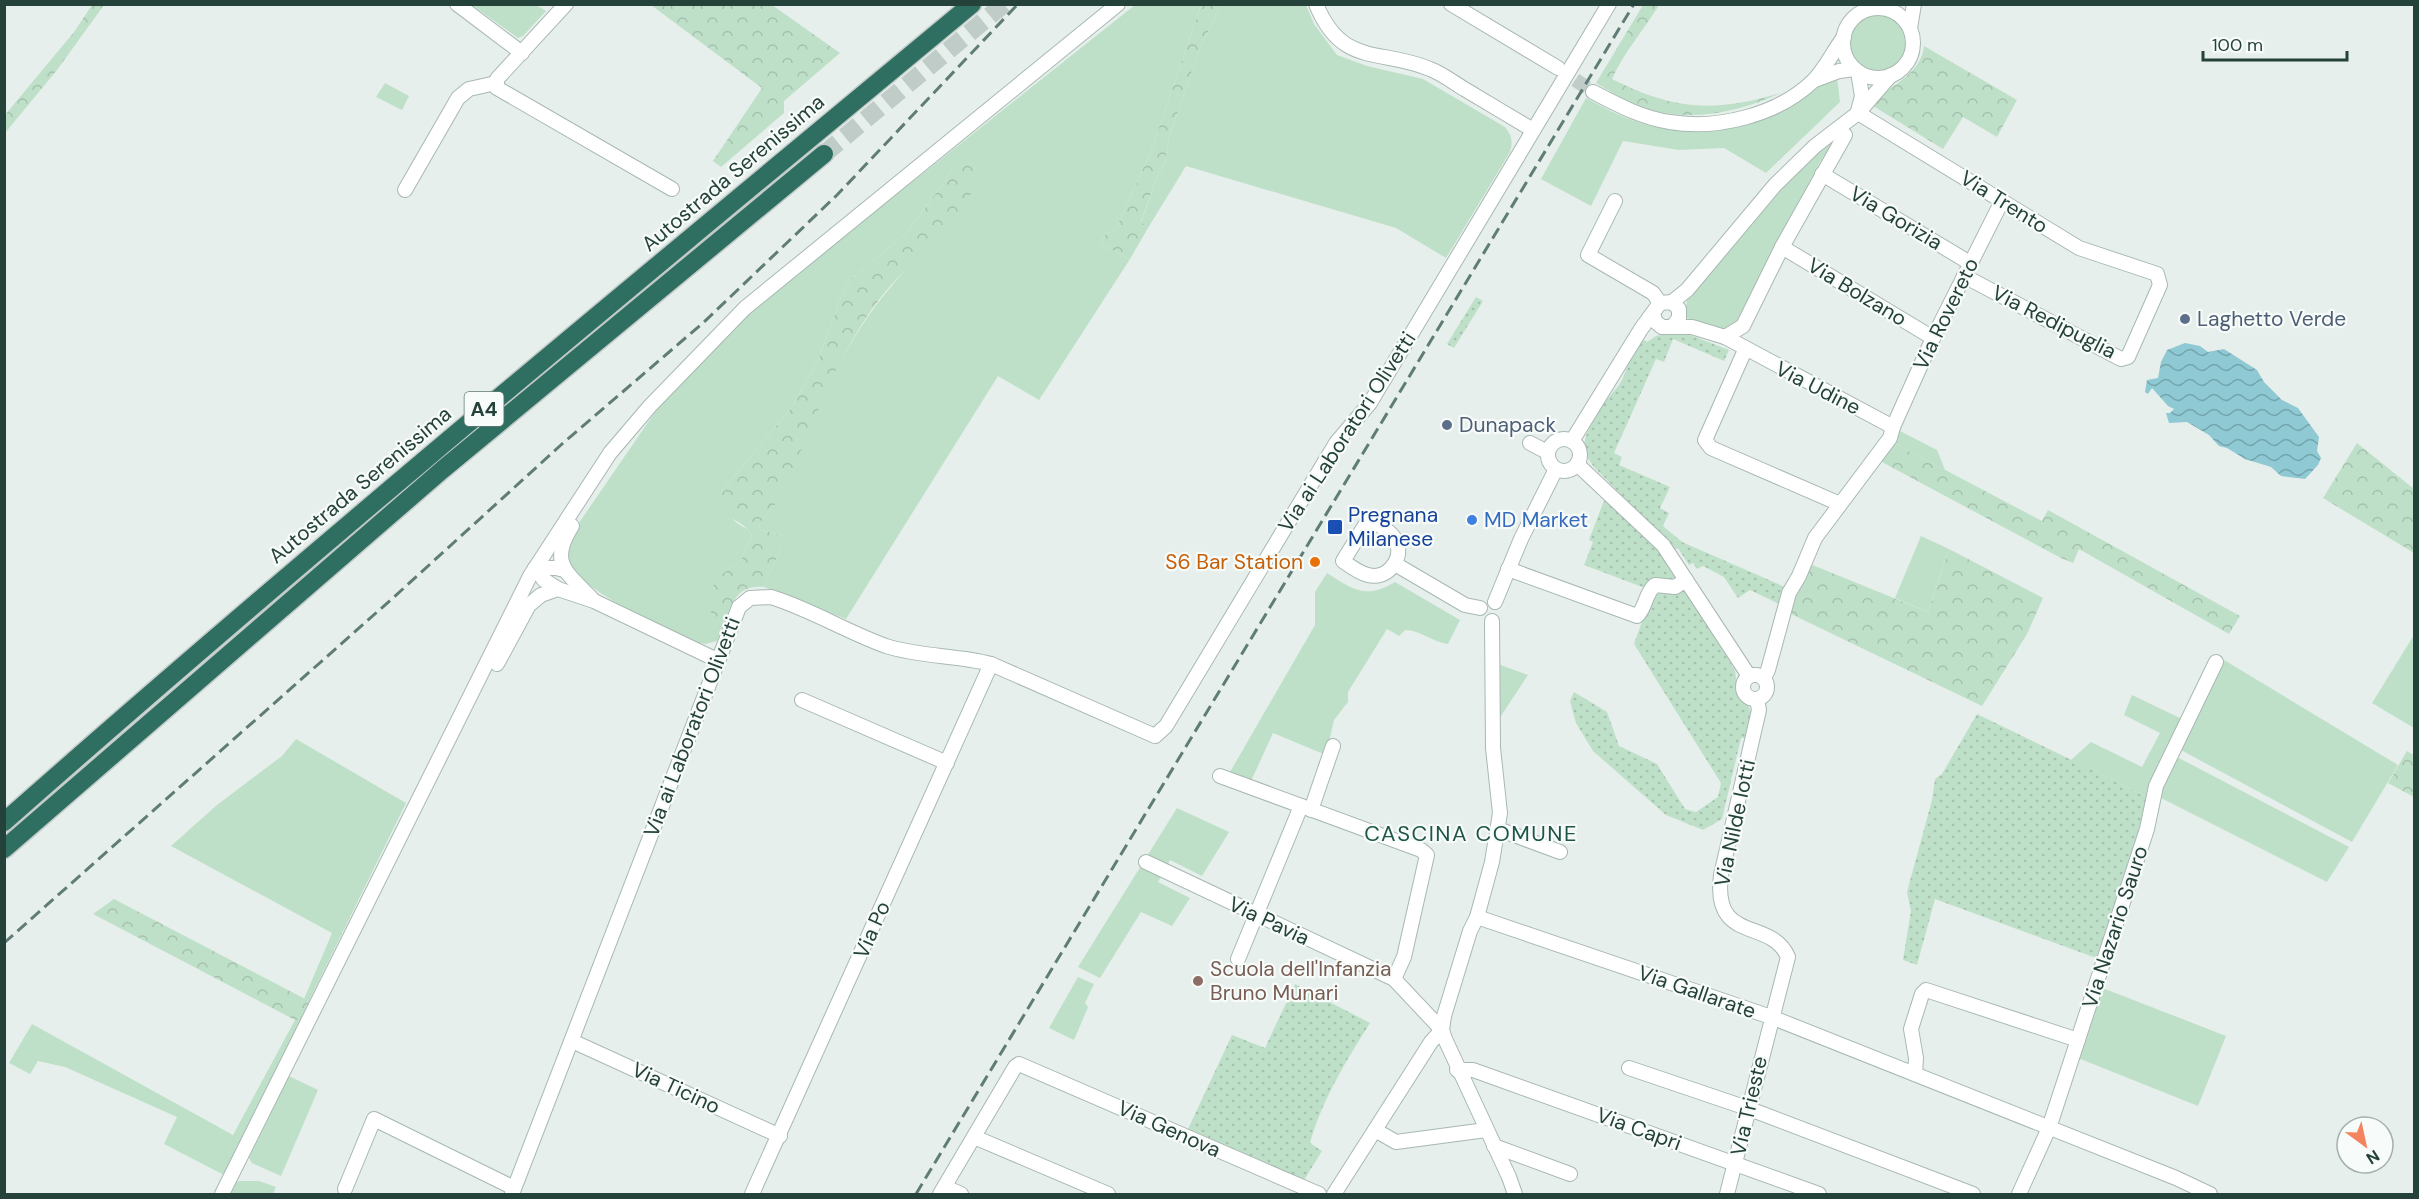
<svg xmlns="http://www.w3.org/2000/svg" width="2419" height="1199" viewBox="0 0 2419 1199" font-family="'DM Sans',sans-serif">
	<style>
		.green { fill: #bfe0c8 }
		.forest { fill: url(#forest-crowns) }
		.park { fill: url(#park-dots) }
		.water { fill: url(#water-waves) }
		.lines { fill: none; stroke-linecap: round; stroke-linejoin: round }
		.minor-tunnel { stroke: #bfccc8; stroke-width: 14; stroke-dasharray: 14 7; stroke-linecap: butt }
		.highway-tunnel { stroke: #bfccc8; stroke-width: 18; stroke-dasharray: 18 9; stroke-linecap: butt }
		.minor-casing { stroke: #a8b8b2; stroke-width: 16 }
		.highway-casing { stroke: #c2cac8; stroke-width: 21 }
		.minor { stroke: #fff; stroke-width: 14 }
		.highway { stroke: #2f6f62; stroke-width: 18 }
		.rail { stroke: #5f7d75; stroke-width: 3; stroke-dasharray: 12 6; stroke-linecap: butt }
		.service-dot { fill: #5c6f8a; stroke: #f7fbf9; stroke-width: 2 }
		.shop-dot { fill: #3f7fe0; stroke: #f7fbf9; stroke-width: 2 }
		.transit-dot { fill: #1a4fb4; stroke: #f7fbf9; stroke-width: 2 }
		.food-dot { fill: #e8710a; stroke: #f7fbf9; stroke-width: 2 }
		.education-dot { fill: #8d6e63; stroke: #f7fbf9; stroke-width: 2 }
		.labels { text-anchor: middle; stroke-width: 4.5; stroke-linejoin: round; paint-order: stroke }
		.shield { fill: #f7fbf9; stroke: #637a73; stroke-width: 1.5 }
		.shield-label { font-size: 20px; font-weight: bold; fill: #24423a }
		.street-label { font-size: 21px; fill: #24423a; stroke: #f7fbf9 }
		.service-label { font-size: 21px; fill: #4e5e75; stroke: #f7fbf9; text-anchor: start }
		.transit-label { font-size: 21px; fill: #164399; stroke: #f7fbf9; text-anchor: start }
		.shop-label { font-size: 21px; fill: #366cbe; stroke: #f7fbf9; text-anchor: start }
		.food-label { font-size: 21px; fill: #c56008; stroke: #f7fbf9; text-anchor: end }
		.education-label { font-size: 21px; fill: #785e54; stroke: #f7fbf9; text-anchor: start }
		.neighbourhood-label { font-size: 22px; letter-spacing: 1.5px; fill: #1f5548; stroke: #f7fbf9 }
	</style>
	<defs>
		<pattern id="forest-crowns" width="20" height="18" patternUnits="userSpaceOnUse" patternTransform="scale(1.5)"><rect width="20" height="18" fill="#bfe0c8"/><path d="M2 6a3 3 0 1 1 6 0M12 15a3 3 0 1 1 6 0" fill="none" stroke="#a4c1ad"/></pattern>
		<pattern id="park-dots" width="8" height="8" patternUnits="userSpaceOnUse" patternTransform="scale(1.5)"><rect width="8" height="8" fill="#bfe0c8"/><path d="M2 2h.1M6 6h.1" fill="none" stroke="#a4c1ad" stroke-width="1.8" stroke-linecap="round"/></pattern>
		<pattern id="water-waves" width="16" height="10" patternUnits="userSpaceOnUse" patternTransform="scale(1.5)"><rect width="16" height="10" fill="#8ec9d4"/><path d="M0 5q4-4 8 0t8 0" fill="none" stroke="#74a5ad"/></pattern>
	</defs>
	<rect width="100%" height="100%" fill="#e6efeb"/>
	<!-- green -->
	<g class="green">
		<path d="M 472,5 L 536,5 L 546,11 L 523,36 L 518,38 Z"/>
		<path d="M 1135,5 L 1201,5 L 1150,154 L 1116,228 L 1105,235 L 1100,244 L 1130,259 L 1039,400 L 998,376 L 846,619 L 764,587 L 781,548 L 776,534 L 759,529 L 760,522 L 773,507 C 801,447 825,383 861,327 C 892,278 937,240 971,194 L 953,165 L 945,181 L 905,234 L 851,279 L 843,292 L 819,358 L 792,407 L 721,492 C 721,502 729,517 737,523 C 743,528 748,527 752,535 L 741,560 L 718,577 L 711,617 L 724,623 L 717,641 L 705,644 L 694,642 C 665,627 579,592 569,560 C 566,550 570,542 572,533 L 664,399 L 691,368 L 766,298 Z"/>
		<path d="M 1220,5 L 1306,5 L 1314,24 L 1337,55 L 1367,66 L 1423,79 L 1505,127 C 1512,136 1513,141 1510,152 L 1446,258 L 1396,228 L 1186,166 L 1148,228 L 1141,223 L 1158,174 L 1165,164 L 1169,137 L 1198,54 Z"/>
		<circle cx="1878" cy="43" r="28"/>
		<path d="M 1837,77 L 1840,102 L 1766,173 L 1724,148 L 1679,150 L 1623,141 L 1591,206 L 1541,179 L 1586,98 C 1603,107 1621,117 1640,123 C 1688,138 1743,132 1787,109 C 1805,100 1818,84 1837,77 Z"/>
		<path d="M 385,83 L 409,96 L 402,110 L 376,97 Z"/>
		<path d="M 1838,135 L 1820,162 L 1736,324 L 1722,333 L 1690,321 L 1685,315 L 1687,300 L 1780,188 Z"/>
		<path d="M 1898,430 L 1937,450 L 1945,470 L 1894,443 Z"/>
		<path d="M 1921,536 L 1949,549 L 1928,612 L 1895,598 Z"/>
		<path d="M 1327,573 C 1352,589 1366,600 1395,582 L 1460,620 L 1448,644 C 1432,642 1421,630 1405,630 L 1399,636 L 1387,629 L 1348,692 L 1348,702 L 1334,720 L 1326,755 L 1273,733 L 1251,781 L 1230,772 L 1315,625 L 1315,592 Z"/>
		<path d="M 2414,635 L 2414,728 L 2372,703 Z"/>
		<path d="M 2224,660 L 2398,765 L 2352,842 L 2179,749 Z"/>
		<path d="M 1498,664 L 1528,675 L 1497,722 Z"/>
		<path d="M 2132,695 L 2182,719 L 2146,796 L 2071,760 L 2091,742 L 2142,767 L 2160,733 L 2124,715 Z"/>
		<path d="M 296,739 L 406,803 L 309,1001 L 304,999 L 332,933 L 171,846 L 217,805 L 282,756 Z"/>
		<path d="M 2175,756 L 2349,847 L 2327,882 L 2157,796 Z"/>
		<path d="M 1177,808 L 1229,832 L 1202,876 L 1170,860 L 1158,882 L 1190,898 L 1172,926 L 1141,912 L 1100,978 L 1078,967 Z"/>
		<path d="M 1078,977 L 1094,984 L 1085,1003 L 1088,1007 L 1074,1040 L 1049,1028 Z"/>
		<path d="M 2100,987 L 2226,1036 L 2198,1106 L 2078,1058 Z"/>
		<path d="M 295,1020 L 301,1020 L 224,1175 L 164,1144 L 177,1117 L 65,1067 L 38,1061 L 30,1074 L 9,1063 L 32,1024 L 233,1135 Z"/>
		<path d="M 289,1076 L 318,1090 L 281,1176 L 252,1163 L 249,1158 Z"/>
		<path d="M 239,1181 L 259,1181 L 276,1187 L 273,1194 L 229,1194 L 235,1183 Z"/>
	</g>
	<!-- forest -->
	<g class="forest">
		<path d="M 92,5 L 104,5 L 57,70 L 5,133 L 5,115 L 74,32 Z"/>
		<path d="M 651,5 L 772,5 L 840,53 L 784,101 L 784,113 L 721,167 L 713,161 L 762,88 Z"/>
		<path d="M 1201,5 L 1220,5 L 1198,54 L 1169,137 L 1165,164 L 1158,174 L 1141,222 L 1148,228 L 1130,259 L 1100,244 L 1105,235 L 1116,228 L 1150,154 Z"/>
		<path d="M 1643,5 L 1659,5 C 1644,30 1624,52 1612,79 C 1674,110 1713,113 1781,93 C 1734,114 1682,125 1633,103 C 1620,98 1608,90 1596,83 Z"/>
		<path d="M 1924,46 L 2017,100 L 1997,137 L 1963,117 L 1943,149 L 1873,106 L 1873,103 L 1877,98 C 1895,84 1922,71 1924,46 Z"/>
		<path d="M 968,156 C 977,165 977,183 971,194 C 950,232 908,263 881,297 C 839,351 816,417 789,479 C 785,489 780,498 773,507 C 768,514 760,519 759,529 L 776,534 L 781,541 L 781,548 L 764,587 C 738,584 732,602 724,623 L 711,618 L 711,594 L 714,584 L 718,577 L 741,560 L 752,535 C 740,515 721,525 721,492 L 792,407 L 819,358 L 843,292 L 851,279 L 905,234 L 945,181 L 953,165 L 961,158 Z"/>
		<path d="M 1894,443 L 2042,521 L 2048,510 L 2240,616 L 2229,634 L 2079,549 L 2073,563 L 2061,558 L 1880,461 Z"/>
		<path d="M 2357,443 L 2414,489 L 2414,553 L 2323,498 Z"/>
		<path d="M 1949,549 L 2043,598 L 2027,634 L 1982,706 L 1789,613 L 1793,596 L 1810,564 L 1928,612 Z"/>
		<path d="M 2407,751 L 2414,755 L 2414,797 L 2388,783 Z"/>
		<path d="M 114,899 L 309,1001 L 301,1020 L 295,1020 L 93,914 Z"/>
	</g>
	<!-- park -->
	<g class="park">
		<path d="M 1476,297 L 1483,301 L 1454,348 L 1447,344 Z"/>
		<path d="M 1680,331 L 1729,350 L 1724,361 L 1673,339 L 1664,362 L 1656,359 L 1614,453 L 1622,457 L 1619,465 L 1670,487 L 1660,508 L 1669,513 L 1663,526 L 1682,542 L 1785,587 L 1779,604 L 1750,590 L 1738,598 L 1724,577 L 1703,566 L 1697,569 L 1693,563 L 1689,565 L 1678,548 L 1675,549 L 1594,467 C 1580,449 1583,438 1594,420 L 1592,419 C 1601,406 1610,396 1619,385 C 1629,371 1628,350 1645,340 L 1647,342 L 1656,336 Z"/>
		<path d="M 1605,498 L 1659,550 L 1735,670 L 1738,694 L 1748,705 L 1751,712 L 1745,738 L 1741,738 L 1722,819 L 1703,830 L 1666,815 L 1593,751 L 1576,723 L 1570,701 L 1574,692 L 1607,712 L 1619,746 L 1657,764 L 1685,809 L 1696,812 L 1718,797 L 1721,783 L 1634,644 L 1653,591 L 1584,565 L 1593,542 L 1589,540 Z"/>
		<path d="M 1977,714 L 2146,796 L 2146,809 L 2142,828 L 2099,959 L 1935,899 L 1917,965 L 1903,960 L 1911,911 L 1907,892 L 1932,800 L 1935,779 L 1942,774 Z"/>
		<path d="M 1295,984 L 1370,1023 C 1346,1061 1322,1100 1310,1143 L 1322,1151 L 1304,1180 L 1188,1129 L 1232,1035 L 1265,1048 Z"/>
	</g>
	<!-- water -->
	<path class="water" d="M 2185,343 L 2200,346 L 2208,352 L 2224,349 L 2257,370 L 2264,382 L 2282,400 L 2298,408 L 2319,437 L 2317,451 L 2321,458 L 2318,465 L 2305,479 L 2281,476 L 2271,467 L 2245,459 L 2227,448 L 2219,446 L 2209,435 L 2187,422 L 2169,423 L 2166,413 L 2170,413 L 2174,409 L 2168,406 L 2152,388 L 2148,394 L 2145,392 L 2147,380 L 2158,378 L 2161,362 L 2167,350 Z"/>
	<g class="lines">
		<!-- minor-tunnel -->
		<path class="minor-tunnel" d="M 1558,68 L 1593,92"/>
		<!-- highway-tunnel -->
		<path class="highway-tunnel" d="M 824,154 L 1004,4"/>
		<defs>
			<g id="minor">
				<path d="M 457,4 L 522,53"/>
				<path d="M 566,4 L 497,79 L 497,88 L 672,189"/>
				<path d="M 1316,4 C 1342,68 1381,48 1430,69 C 1443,74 1454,83 1466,90 C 1488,103 1511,117 1533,130"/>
				<path d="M 1451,4 L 1558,68"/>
				<circle cx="1878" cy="43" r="35"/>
				<path d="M 1910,28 L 1914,4"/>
				<path d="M 1858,72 L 1862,96 L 1858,111"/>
				<path d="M 1815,80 L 1839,71 L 1855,69"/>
				<path d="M 1593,92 C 1618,105 1642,118 1670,122 C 1717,130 1777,115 1812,82 C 1825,70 1833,51 1844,37"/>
				<path d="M 1858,113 L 2079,248 L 2157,274 L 2160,285 L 2128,357 L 2121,359 L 1964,276"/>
				<path d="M 1822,174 L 1970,263"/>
				<path d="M 405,190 L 458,98 L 469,89 L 496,83"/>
				<path d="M 1615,201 L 1588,255 L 1653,293 L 1660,303"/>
				<path d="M 1782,247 L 1933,338"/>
				<path d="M 1672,302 L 1687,290 L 1775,185 L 1815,146 L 1858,113 L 1891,75"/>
				<path d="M 1653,315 L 1656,322 L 1662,327 L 1692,327 L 1725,337 L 1893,427 L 1890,438 L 1815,538 L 1799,576 L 1789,593 L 1768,670 L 1764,678"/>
				<path d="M 1725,337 L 1743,326 L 1782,247 L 1845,135"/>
				<path d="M 1745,350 L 1705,440 L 1711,448 L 1840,504"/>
				<path d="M 1893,427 L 1933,338 L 2002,201"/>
				<circle cx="1564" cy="455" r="16"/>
				<path d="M 1572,441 L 1641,329 L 1660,303 L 1672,302 L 1679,309 L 1679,318 L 1673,326"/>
				<path d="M 1530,443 L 1547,452"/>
				<path d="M 1577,464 L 1663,545 L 1749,676"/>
				<path d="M 1369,519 C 1379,525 1393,532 1397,543 C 1403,561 1386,580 1368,575 C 1359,573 1350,566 1343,561 Z"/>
				<path d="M 572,526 C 548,564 567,572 593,600"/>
				<path d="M 1395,564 L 1465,605 L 1480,608"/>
				<path d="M 1508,569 L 1637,616 C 1646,608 1645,593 1655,585 L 1675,587 L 1686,580"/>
				<path d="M 558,589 L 544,580 L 535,568 L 556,568 L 564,570"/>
				<path d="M 1495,602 L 1521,539 L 1556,469"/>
				<path d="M 1492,621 L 1493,748 L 1500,813 L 1492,862 L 1477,917 L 1470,931 L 1444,1016 L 1442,1030 L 1445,1039 L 1509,1177 L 1515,1194"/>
				<path d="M 497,664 L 529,605 L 541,595 L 558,589 L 594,601 L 717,660"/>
				<circle cx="1755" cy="687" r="12"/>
				<path d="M 802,700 L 947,763"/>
				<path d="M 1220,776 L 1421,850 L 1427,855 L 1404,957 L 1394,979"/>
				<path d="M 1311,810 L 1333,746"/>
				<path d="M 1498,829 L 1560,852"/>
				<path d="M 1146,862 L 1394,979 L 1442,1030"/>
				<path d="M 1477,917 L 1771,1017 L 2176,1178 L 2210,1194"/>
				<path d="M 1238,959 L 1301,806"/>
				<path d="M 572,1041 L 780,1136"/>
				<path d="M 1629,1068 L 1747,1108 L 1973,1194"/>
				<path d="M 1457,1070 L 1473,1070 L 1819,1194"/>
				<path d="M 1915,1074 L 1916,1058 L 1911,1029 L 1922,994 L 1926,990 L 2078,1040"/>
				<path d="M 1375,1130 L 1396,1142 L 1486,1130"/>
				<path d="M 974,1137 L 1108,1194"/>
				<path d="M 1494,1146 L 1570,1174"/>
				<path d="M 945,1187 L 961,1194"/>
				<path d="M 345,1189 L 374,1119 L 514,1188"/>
				<path d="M 222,1194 L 530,576 L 610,453 L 650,406 L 745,308 L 1118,4"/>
				<path d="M 512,1194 L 739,607 L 750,598 L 771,597 C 810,609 847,632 886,646 C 920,657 957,655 991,664 L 1155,736 L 1166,726 L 1336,443 L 1370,403 L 1609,4"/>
				<path d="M 752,1194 L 991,664"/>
				<path d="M 940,1194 L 1015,1067 L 1019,1064 L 1319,1194"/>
				<path d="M 1334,1194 L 1431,1042 L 1442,1030"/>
				<path d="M 1727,1194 L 1788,957 C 1771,917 1712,945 1721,875 L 1759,710 L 1757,699"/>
				<path d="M 2019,1194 L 2049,1128 L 2147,829 L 2156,786 L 2216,662"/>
			</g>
			<g id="highway">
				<path d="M 4,822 C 321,542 647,274 972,4"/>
				<path d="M 4,849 L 442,470 L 824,154"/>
			</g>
		</defs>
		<!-- minor casing -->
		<use href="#minor" class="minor-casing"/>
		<!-- highway casing -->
		<use href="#highway" class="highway-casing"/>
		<!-- minor -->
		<use href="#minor" class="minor"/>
		<!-- highway -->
		<use href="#highway" class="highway"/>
		<!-- rail -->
		<g class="rail">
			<path d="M 4,943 L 394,597 L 562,444 L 704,322 L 837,195 L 1018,4"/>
			<path d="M 916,1194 L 1634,4"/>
		</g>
	</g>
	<!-- markers -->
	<g class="service-dot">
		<circle cx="2185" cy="319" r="6"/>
		<circle cx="1447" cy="425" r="6"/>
	</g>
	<circle class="shop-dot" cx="1472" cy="520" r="6"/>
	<rect class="transit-dot" x="1327" y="519" width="16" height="16" rx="3"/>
	<circle class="food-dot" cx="1315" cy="562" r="6"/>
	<circle class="education-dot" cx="1198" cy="981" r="6"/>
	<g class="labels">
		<!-- shield labels -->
		<rect class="shield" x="464.5" y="392" width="39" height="34" rx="4.5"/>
		<g class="shield-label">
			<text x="484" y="416">A4</text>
		</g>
		<!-- street labels -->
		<g class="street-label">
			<text transform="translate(733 173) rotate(-40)" y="7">Autostrada Serenissima</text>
			<text transform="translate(2004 202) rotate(32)" y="7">Via Trento</text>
			<text transform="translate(1896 218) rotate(31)" y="7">Via Gorizia</text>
			<text transform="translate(1857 292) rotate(31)" y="7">Via Bolzano</text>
			<text transform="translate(1946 314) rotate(-64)" y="7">Via Rovereto</text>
			<text transform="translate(2054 322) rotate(27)" y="7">Via Redipuglia</text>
			<text transform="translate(1818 388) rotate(27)" y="7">Via Udine</text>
			<text transform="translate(1347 432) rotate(-57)" y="7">Via ai Laboratori Olivetti</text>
			<text transform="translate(360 485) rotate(-40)" y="7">Autostrada Serenissima</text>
			<text transform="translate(692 727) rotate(-69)" y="7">Via ai Laboratori Olivetti</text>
			<text transform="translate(1735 823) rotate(-78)" y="7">Via Nilde Iotti</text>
			<text transform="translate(1269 921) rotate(25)" y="7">Via Pavia</text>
			<text transform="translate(2115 927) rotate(-72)" y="7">Via Nazario Sauro</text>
			<text transform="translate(872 930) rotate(-66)" y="7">Via Po</text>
			<text transform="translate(1697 992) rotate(19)" y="7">Via Gallarate</text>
			<text transform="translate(676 1088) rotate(25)" y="7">Via Ticino</text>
			<text transform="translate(1749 1106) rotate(-77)" y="7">Via Trieste</text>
			<text transform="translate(1169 1129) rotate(24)" y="7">Via Genova</text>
			<text transform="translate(1639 1129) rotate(20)" y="7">Via Capri</text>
		</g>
		<!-- service labels -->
		<g class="service-label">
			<text x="2197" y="326">Laghetto Verde</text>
			<text x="1459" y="432">Dunapack</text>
		</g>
		<!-- transit labels -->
		<g class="transit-label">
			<text x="1348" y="522">Pregnana<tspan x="1348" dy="24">Milanese</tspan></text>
		</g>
		<!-- shop labels -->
		<g class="shop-label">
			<text x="1484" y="527">MD Market</text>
		</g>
		<!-- food labels -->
		<g class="food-label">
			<text x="1303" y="569">S6 Bar Station</text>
		</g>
		<!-- education labels -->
		<g class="education-label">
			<text x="1210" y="976">Scuola dell'Infanzia<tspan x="1210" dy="24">Bruno Munari</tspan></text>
		</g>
		<!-- neighbourhood labels -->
		<g class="neighbourhood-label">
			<text x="1471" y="841">CASCINA COMUNE</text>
		</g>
	</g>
	<!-- border -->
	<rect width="2419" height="1199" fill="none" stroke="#24423a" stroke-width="12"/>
	<!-- north arrow -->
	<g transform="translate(2365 1145) rotate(147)"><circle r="28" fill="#f7fbf9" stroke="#a3b1ad" stroke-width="1.5"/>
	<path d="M0-4.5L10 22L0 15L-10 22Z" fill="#f4845f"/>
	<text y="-9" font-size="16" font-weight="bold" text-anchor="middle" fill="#24423a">N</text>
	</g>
	<!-- scale -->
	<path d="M2203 51v9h144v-9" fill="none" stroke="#24423a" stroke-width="3"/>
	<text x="2212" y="51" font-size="18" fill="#24423a" stroke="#f7fbf9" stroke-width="4.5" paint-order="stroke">100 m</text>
</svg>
